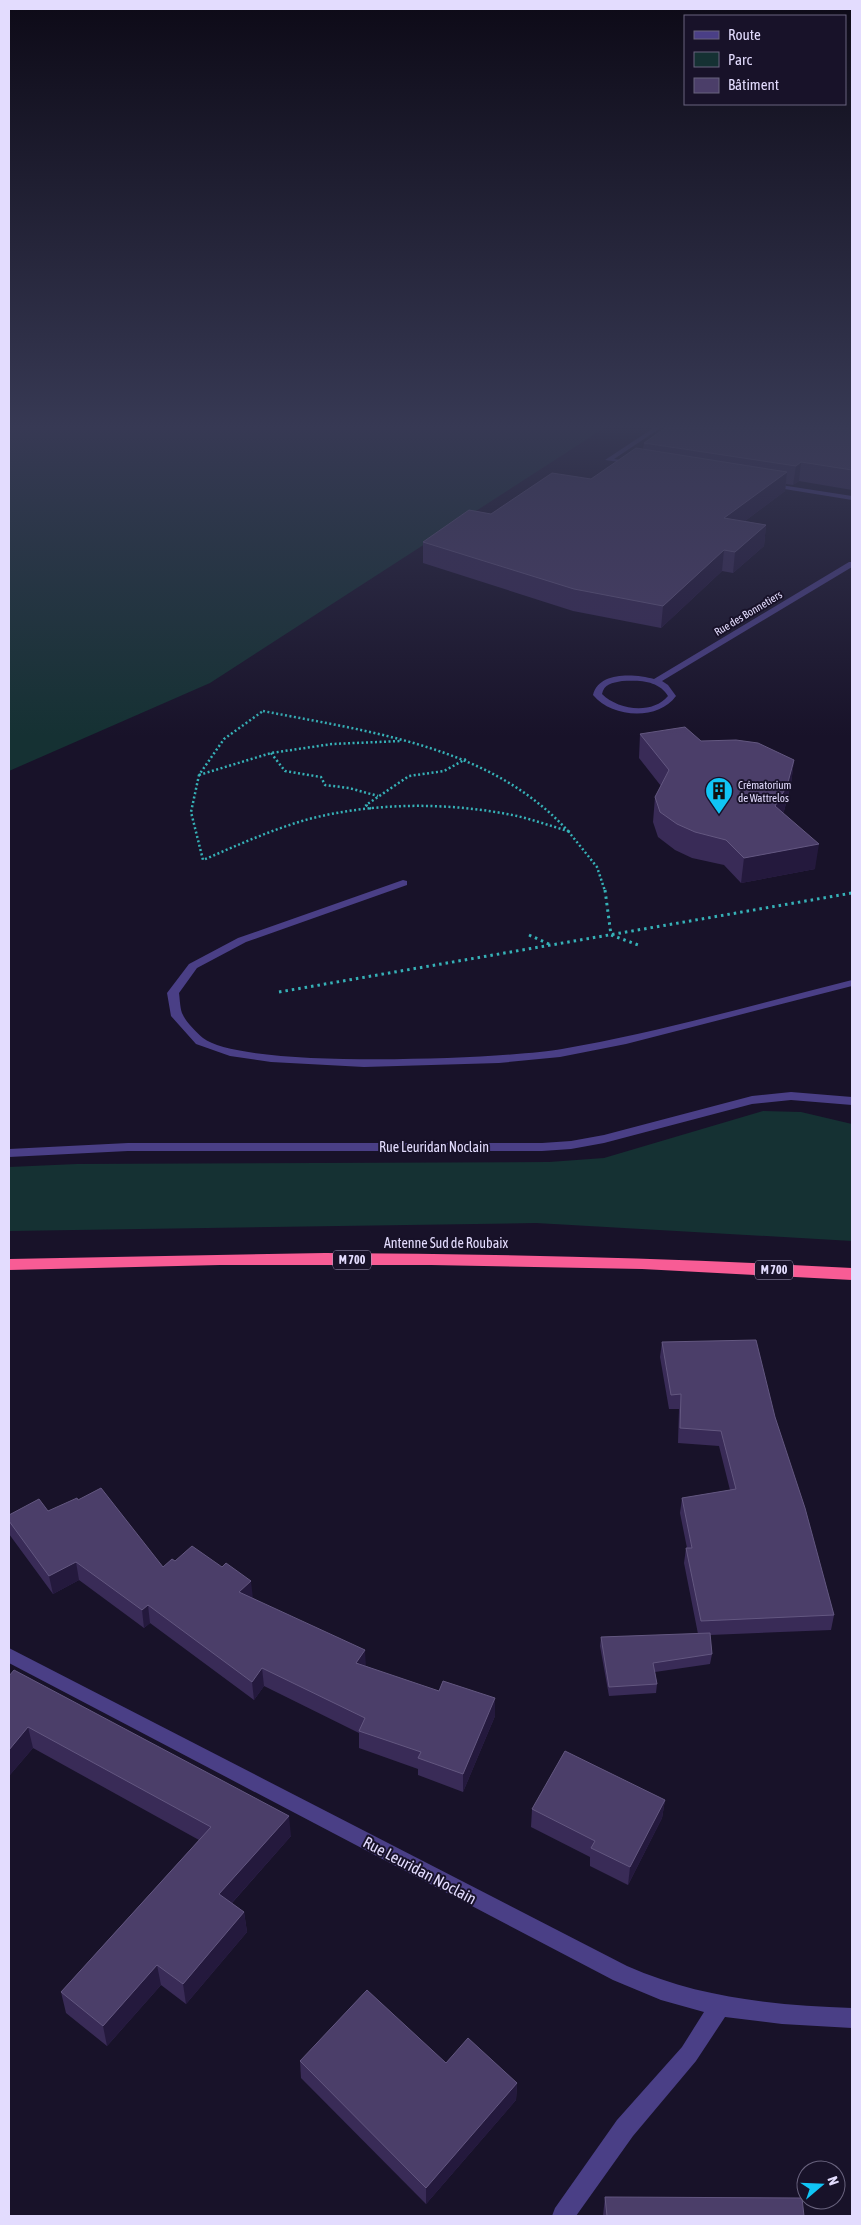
<svg xmlns="http://www.w3.org/2000/svg" width="861" height="2225" viewBox="0 0 861 2225" font-family="'Asap Condensed',sans-serif">
	<style>
		.green { fill: #153133 }
		.lines { fill: none; stroke-linecap: round; stroke-linejoin: round }
		.path-far1 { stroke: #36b1b7; stroke-width: 2.5; stroke-dasharray: 2 2.5; stroke-linecap: butt }
		.path { stroke: #36b1b7; stroke-width: 3; stroke-dasharray: 2.5 4; stroke-linecap: butt }
		.minor { fill: #4a3f86; fill-rule: evenodd }
		.highway { fill: #f85c95; fill-rule: evenodd }
		.wall { fill: #392b57 }
		.shaded-wall { fill: #24193d }
		.building { fill: #4b3e69; stroke: #635780 }
		.labels { text-anchor: middle; stroke-width: 4; stroke-linejoin: round; paint-order: stroke }
		.far-street-label { font-size: 11px; fill: #e3dcfe; stroke: #181229 }
		.far-poi-label { font-size: 11px; fill: #e3dcfe; stroke: #181229; text-anchor: start }
		.shield { fill: #181229; stroke: #a69fbe; stroke-width: 1 }
		.shield-label { font-size: 12px; font-weight: bold; fill: #e3dcfe }
		.street-label { font-size: 14px; fill: #e3dcfe; stroke: #181229 }
		.near-street-label { font-size: 16px; fill: #e3dcfe; stroke: #181229 }
	</style>
	<rect width="100%" height="100%" fill="#181229"/>
	<!-- green -->
	<g class="green">
		<path d="M 9,425 L 609,425 L 210,683 L 9,771 Z"/>
		<path d="M 763,1111 L 801,1112 L 852,1124 L 852,1241 L 536,1223 L 9,1231 L 9,1167 L 77,1164 L 549,1162 L 604,1158 Z"/>
	</g>
	<g class="lines">
		<!-- path-far1 -->
		<g class="path-far1">
			<path d="M 263,711 C 370,732 491,746 568,831 C 551,826 534,820 517,816 C 451,802 375,802 309,819 C 273,829 238,845 203,860 L 191,812 L 199,775 L 224,739 Z"/>
			<path d="M 271,753 L 285,771 L 321,777 L 325,785 L 349,788 L 378,796"/>
			<path d="M 199,775 L 271,753 L 332,744 L 401,741"/>
			<path d="M 371,809 L 366,805 L 409,776 L 444,771 L 466,759"/>
			<path d="M 568,831 L 570,832"/>
			<path d="M 568,831 L 597,867 L 605,891"/>
		</g>
		<!-- path -->
		<g class="path">
			<path d="M 605,890 L 611,935 L 641,946"/>
			<path d="M 529,935 L 551,945"/>
			<path d="M 279,992 L 852,893"/>
		</g>
		<!-- minor -->
		<g class="minor">
			<path d="M 658,425 L 665,425 L 614,459 L 634,462 L 634,464 L 605,460 Z"/>
			<path d="M 768,483 L 852,496 L 852,500 L 766,486 L 765,485 Z"/>
			<path d="M 849,562 L 852,562 L 852,567 L 662,681 L 668,685 L 676,696 C 658,721 612,718 593,695 C 599,671 635,674 654,679 ZM 622,681 C 638,680 659,680 668,696 C 652,715 618,710 602,694 C 604,684 612,683 622,681 Z"/>
			<path d="M 403,880 L 407,881 L 407,885 L 246,942 L 197,968 L 179,993 C 180,1000 180,1010 183,1015 C 186,1022 197,1033 203,1038 C 244,1070 505,1059 562,1049 C 660,1032 756,1004 852,980 L 852,986 L 626,1044 L 560,1057 L 499,1063 L 364,1067 L 271,1062 L 230,1056 L 196,1044 L 171,1016 L 167,993 L 189,964 L 238,938 Z"/>
			<path d="M 791,1092 L 852,1097 L 852,1105 L 791,1100 L 752,1104 L 604,1143 L 571,1149 L 542,1151 L 128,1151 L 9,1157 L 9,1149 L 128,1143 L 542,1143 L 571,1141 L 604,1135 L 752,1096 Z"/>
			<path d="M 9,1648 L 627,1966 C 699,1998 774,2005 852,2008 L 852,2028 L 782,2024 L 725,2017 L 696,2061 L 633,2136 L 576,2216 L 552,2216 L 555,2208 L 617,2120 L 682,2047 L 704,2012 L 661,2000 L 613,1980 L 9,1663 Z"/>
		</g>
		<!-- highway -->
		<path class="highway" d="M 325,1253 C 501,1254 676,1258 852,1268 L 852,1280 L 642,1269 L 431,1265 L 220,1265 L 9,1270 L 9,1259 Z"/>
	</g>
	<!-- wall -->
	<g class="wall">
		<path d="M 852,425 L 852,490 L 799,481 L 793,485 L 786,484 L 785,491 L 745,521 L 766,525 L 764,546 L 733,573 L 722,571 L 661,628 L 573,611 L 423,563 L 423,542 L 491,514 L 591,479 L 643,449 L 644,443 Z"/>
		<path d="M 640,734 L 701,741 L 794,760 L 791,784 L 784,811 L 783,813 L 815,869 L 741,883 L 724,865 L 692,858 L 675,850 L 658,837 L 653,822 L 655,797 L 661,786 L 639,758 Z"/>
		<path d="M 662,1342 L 775,1417 L 834,1615 L 831,1630 L 710,1635 L 712,1654 L 710,1664 L 655,1672 L 657,1684 L 656,1693 L 609,1696 L 600,1646 L 601,1637 L 698,1634 L 684,1563 L 686,1548 L 687,1548 L 680,1513 L 682,1498 L 730,1490 L 719,1446 L 678,1443 L 679,1409 L 669,1409 L 660,1357 Z"/>
		<path d="M 78,1500 L 163,1567 L 175,1561 L 253,1598 L 366,1666 L 495,1716 L 463,1792 L 418,1775 L 418,1769 L 359,1748 L 359,1733 L 264,1686 L 254,1700 L 150,1623 L 144,1628 L 79,1580 L 53,1594 L 9,1534 L 9,1515 L 48,1511 Z"/>
		<path d="M 9,1676 L 291,1836 L 232,1903 L 244,1912 L 247,1932 L 186,2004 L 161,1985 L 107,2046 L 66,2013 L 61,1992 L 199,1840 L 33,1748 L 9,1776 Z"/>
		<path d="M 665,1800 L 662,1818 L 628,1885 L 590,1866 L 590,1857 L 531,1827 L 532,1809 Z"/>
		<path d="M 300,2061 L 446,2063 L 517,2083 L 516,2100 L 426,2204 L 301,2078 Z"/>
		<path d="M 605,2197 L 804,2216 L 603,2216 Z"/>
	</g>
	<!-- shaded-wall -->
	<g class="shaded-wall">
		<path d="M 801,462 L 799,481 L 793,485 L 796,466 Z"/>
		<path d="M 787,472 L 785,491 L 722,538 L 724,518 Z"/>
		<path d="M 766,525 L 764,546 L 733,573 L 735,552 Z"/>
		<path d="M 724,550 L 722,571 L 661,628 L 663,606 Z"/>
		<path d="M 794,760 L 791,784 L 784,811 L 772,831 L 775,806 Z"/>
		<path d="M 819,844 L 815,869 L 741,883 L 744,858 Z"/>
		<path d="M 76,1562 L 79,1580 L 53,1594 L 49,1576 Z"/>
		<path d="M 251,1581 L 253,1599 L 239,1592 Z"/>
		<path d="M 148,1605 L 150,1623 L 144,1628 L 142,1610 Z"/>
		<path d="M 365,1650 L 366,1668 L 356,1663 Z"/>
		<path d="M 262,1668 L 264,1686 L 254,1700 L 252,1682 Z"/>
		<path d="M 495,1698 L 495,1716 L 463,1792 L 463,1774 Z"/>
		<path d="M 28,1727 L 33,1748 L 9,1776 L 9,1750 Z"/>
		<path d="M 665,1800 L 662,1818 L 628,1885 L 630,1867 Z"/>
		<path d="M 289,1816 L 291,1836 L 222,1914 L 219,1894 Z"/>
		<path d="M 244,1912 L 247,1932 L 186,2004 L 183,1984 Z"/>
		<path d="M 157,1965 L 161,1985 L 107,2046 L 103,2026 Z"/>
		<path d="M 517,2083 L 516,2100 L 426,2204 L 426,2188 Z"/>
	</g>
	<!-- building -->
	<g class="building">
		<path d="M 669,425 L 852,425 L 852,470 L 801,462 L 796,466 L 644,443 Z"/>
		<path d="M 636,448 L 787,472 L 724,518 L 766,525 L 735,552 L 724,550 L 663,606 L 574,589 L 423,542 L 469,510 L 491,514 L 552,473 L 591,479 Z"/>
		<path d="M 685,727 L 701,741 L 736,740 L 758,743 L 794,760 L 787,786 L 775,806 L 819,844 L 744,858 L 726,840 L 695,832 L 677,824 L 660,812 L 655,797 L 669,770 L 640,734 Z"/>
		<path d="M 756,1340 L 775,1417 L 805,1508 L 834,1615 L 701,1621 L 686,1548 L 692,1548 L 682,1498 L 736,1489 L 721,1431 L 680,1428 L 681,1394 L 671,1395 L 662,1342 Z"/>
		<path d="M 101,1488 L 163,1567 L 172,1559 L 175,1561 L 192,1546 L 222,1567 L 226,1563 L 251,1581 L 239,1592 L 365,1650 L 356,1663 L 439,1691 L 443,1681 L 495,1698 L 463,1774 L 418,1758 L 421,1752 L 359,1731 L 365,1718 L 262,1668 L 252,1682 L 148,1605 L 142,1610 L 76,1562 L 49,1576 L 9,1521 L 9,1515 L 39,1499 L 48,1511 L 77,1498 L 78,1500 Z"/>
		<path d="M 710,1633 L 712,1654 L 653,1663 L 657,1684 L 609,1687 L 601,1637 Z"/>
		<path d="M 14,1670 L 289,1816 L 219,1894 L 244,1912 L 183,1984 L 157,1965 L 103,2026 L 61,1992 L 211,1827 L 28,1727 L 9,1750 L 9,1676 Z"/>
		<path d="M 565,1751 L 665,1800 L 630,1867 L 591,1848 L 595,1841 L 532,1809 Z"/>
		<path d="M 367,1990 L 446,2063 L 468,2038 L 517,2083 L 426,2188 L 300,2061 Z"/>
		<path d="M 605,2197 L 802,2198 L 804,2216 L 607,2216 Z"/>
	</g>
	<!-- sky -->
	<linearGradient id="sky" x2="0" y2="1"><stop stop-color="#0d0a17"/><stop offset="0.58" stop-color="#373954"/><stop offset="1" stop-color="#373954" stop-opacity="0"/></linearGradient>
	<rect width="861" height="736" fill="url(#sky)"/>
	<!-- icons -->
	<defs>
		<symbol id="building-pin" viewBox="-11 -11 22 30"><path d="M0 17L-7.5 6A9.5 9.5 0 1 1 7.5 6Z" fill="#10c5f5" stroke="#181229"/><path d="M-4-6H4V6H1V3H-1V6H-4ZM-2.5-4.3h1.7v1.8h-1.7ZM.8-4.3h1.7v1.8H.8ZM-2.5-1h1.7V.8h-1.7ZM.8-1h1.7V.8H.8Z" fill="#111"/></symbol>
	</defs>
	<g fill-rule="evenodd">
		<use href="#building-pin" x="703" y="775" width="32" height="43"/>
	</g>
	<g class="labels">
		<!-- far-street labels -->
		<g class="far-street-label">
			<text transform="translate(748 613) rotate(-31)" y="4">Rue des Bonnetiers</text>
		</g>
		<!-- far-poi labels -->
		<g class="far-poi-label">
			<text x="738" y="789">Crématorium<tspan x="738" dy="13">de Wattrelos</tspan></text>
		</g>
		<!-- shield labels -->
		<g class="shield">
			<rect x="333" y="1250.5" width="38" height="19" rx="4"/>
			<rect x="755" y="1260.5" width="38" height="19" rx="4"/>
		</g>
		<g class="shield-label">
			<text x="352" y="1264">M 700</text>
			<text x="774" y="1274">M 700</text>
		</g>
		<!-- street labels -->
		<g class="street-label">
			<text x="434" y="1152">Rue Leuridan Noclain</text>
			<text x="446" y="1248">Antenne Sud de Roubaix</text>
		</g>
		<!-- near-street labels -->
		<g class="near-street-label">
			<text transform="translate(420 1870) rotate(28)" y="6">Rue Leuridan Noclain</text>
		</g>
	</g>
	<!-- border -->
	<rect width="861" height="2225" fill="none" stroke="#e3dcfe" stroke-width="20"/>
	<!-- legend -->
	<rect x="684" y="15" width="162" height="90" fill="#181229" stroke="#69637e"/>
	<rect x="694" y="31" width="25" height="8" fill="#4a3f86" stroke="#69637e"/>
	<text x="728" y="40" font-size="15" fill="#e3dcfe">Route</text>
	<rect x="694" y="52" width="25" height="15" fill="#153133" stroke="#69637e"/>
	<text x="728" y="65" font-size="15" fill="#e3dcfe">Parc</text>
	<rect x="694" y="78" width="25" height="15" fill="#4b3e69" stroke="#69637e"/>
	<text x="728" y="90" font-size="15" fill="#e3dcfe">Bâtiment</text>
	<!-- north arrow -->
	<g transform="translate(821 2185) rotate(71)"><circle r="24" fill="#181229" stroke="#69637e"/>
	<path d="M0-4L9 19L0 12L-9 19Z" fill="#10c5f5"/>
	<text y="-8" font-size="14" font-weight="bold" text-anchor="middle" fill="#e3dcfe">N</text>
	</g>
</svg>
